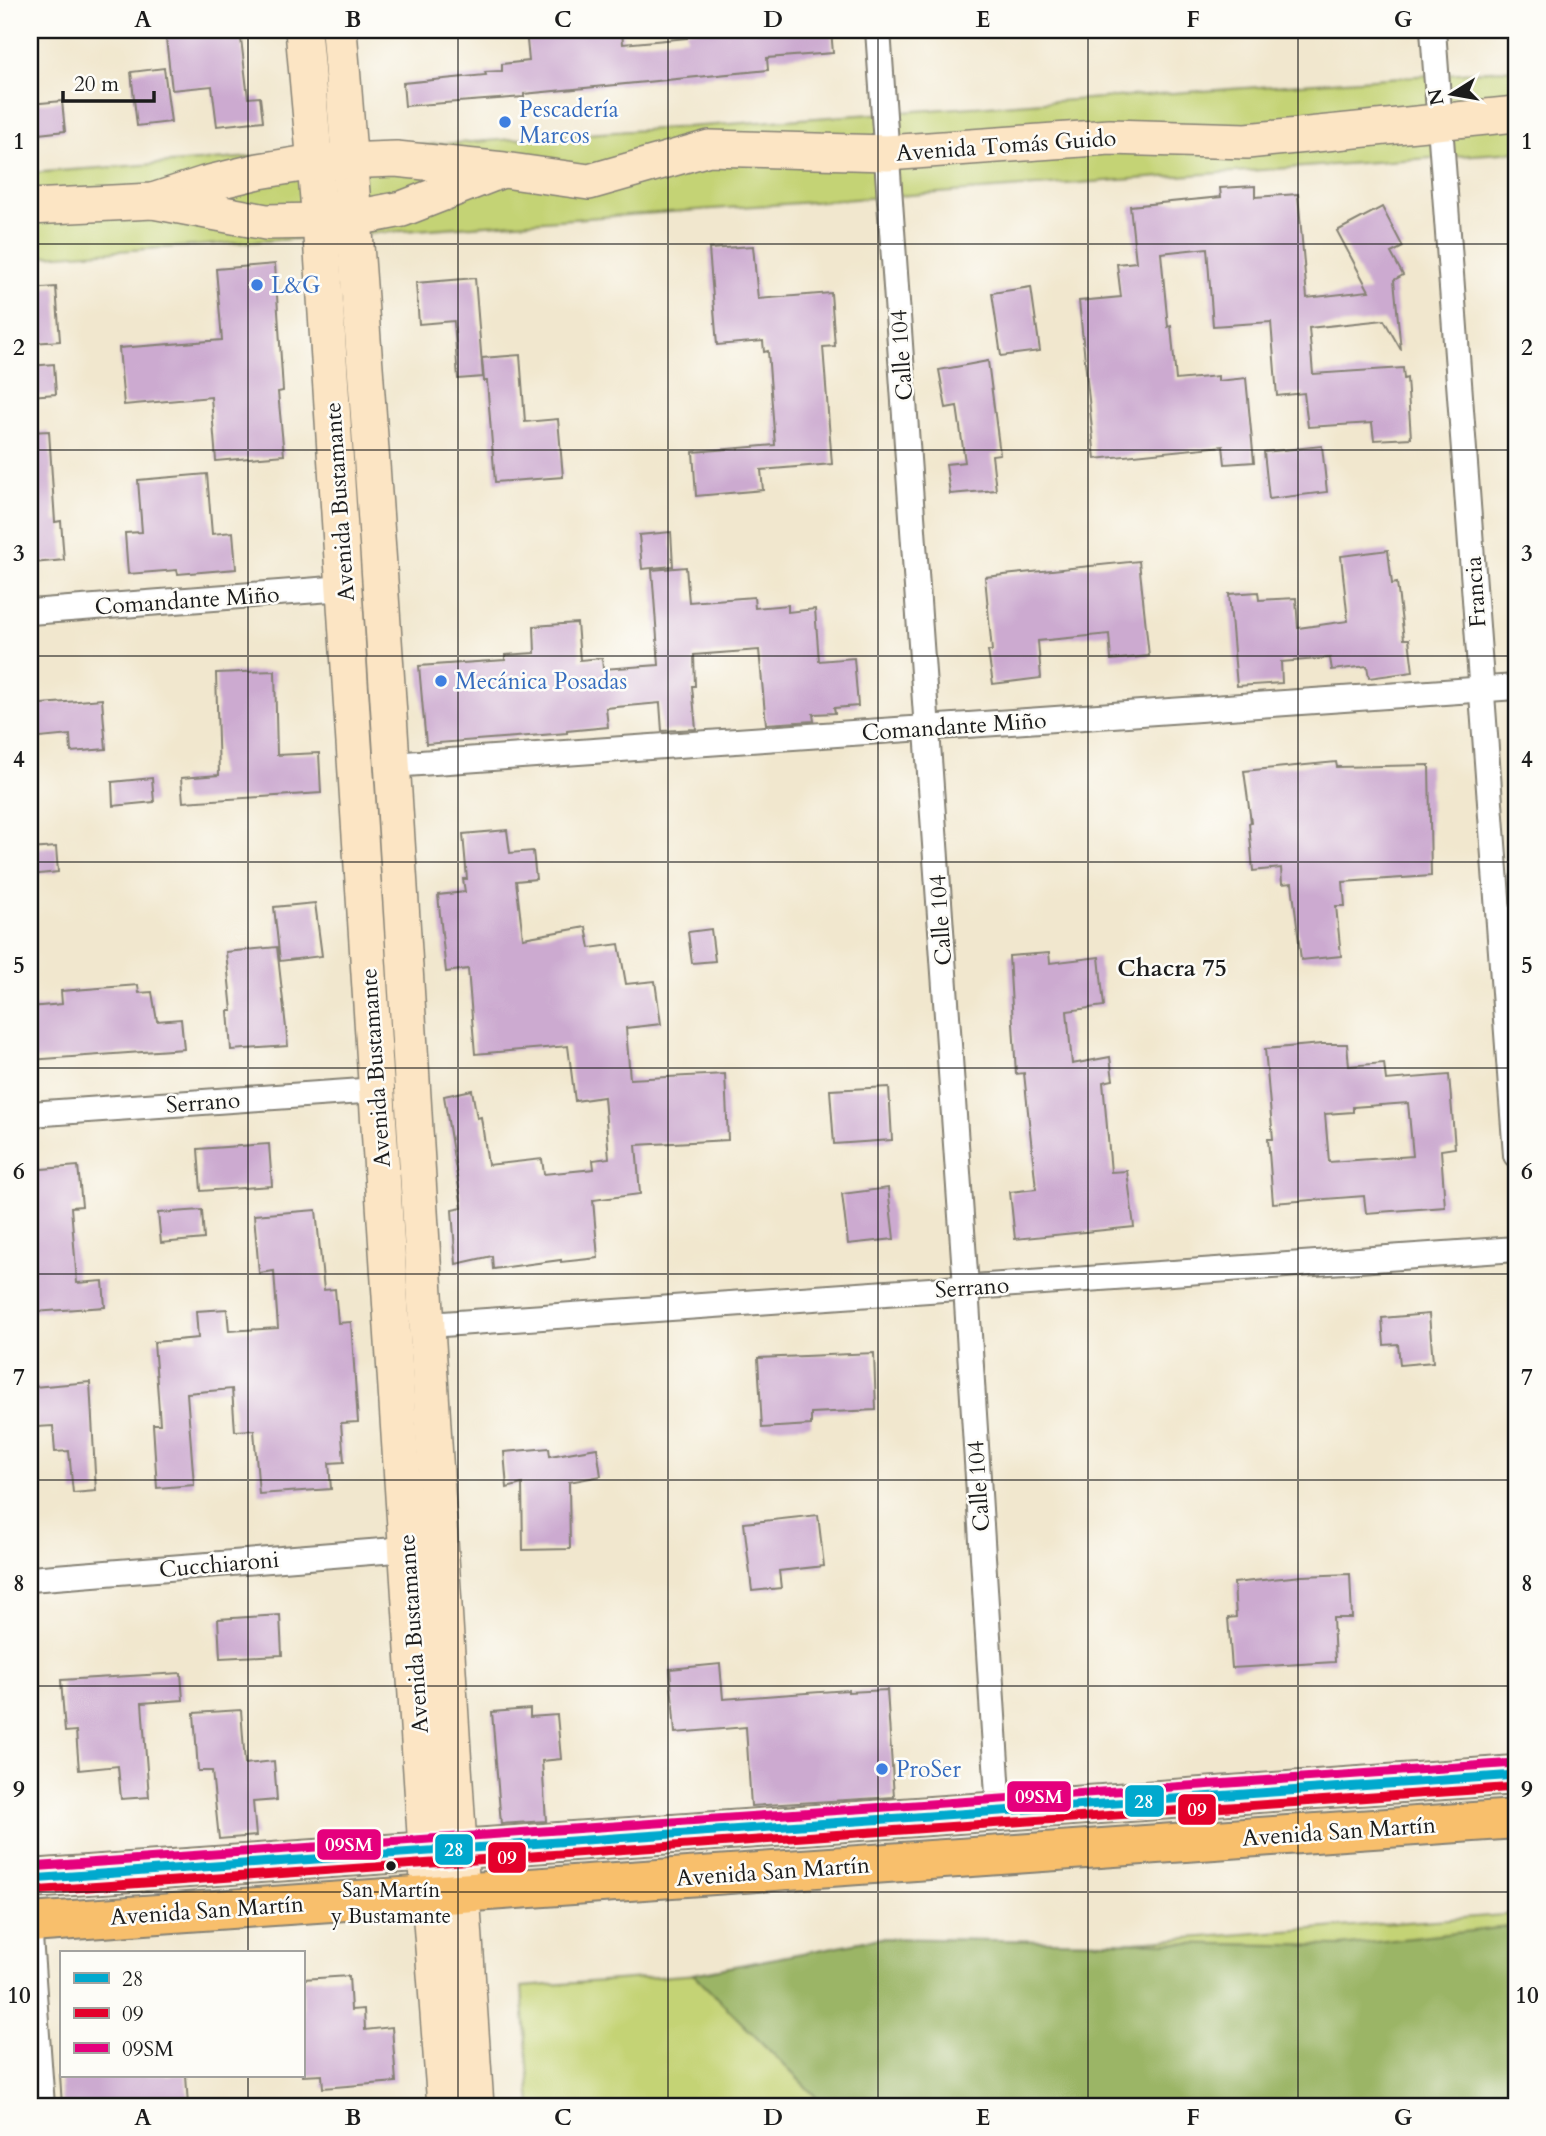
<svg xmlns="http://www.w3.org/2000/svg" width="1546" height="2136" viewBox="0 0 1546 2136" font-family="Cardo,serif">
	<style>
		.green { fill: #c4d375; stroke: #707848; stroke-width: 2 }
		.forest { fill: #9bb566; stroke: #5c6841; stroke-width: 2 }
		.building { fill: #ccaad0; fill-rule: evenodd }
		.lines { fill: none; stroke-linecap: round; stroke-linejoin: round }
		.minor-casing { stroke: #868275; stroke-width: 28 }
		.secondary-casing { stroke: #868275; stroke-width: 38 }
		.primary-casing { stroke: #868275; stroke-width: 42 }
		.minor { stroke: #fff; stroke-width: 24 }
		.secondary { stroke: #fce5c4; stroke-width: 35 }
		.primary { stroke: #f8bf6c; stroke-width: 38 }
		.bus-1-casing { stroke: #fdfcf7; stroke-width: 14 }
		.bus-2-casing { stroke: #fdfcf7; stroke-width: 14 }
		.bus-3-casing { stroke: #fdfcf7; stroke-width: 14 }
		.bus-1 { stroke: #00a9ce; stroke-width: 9 }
		.bus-2 { stroke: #e4002b; stroke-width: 9 }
		.bus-3 { stroke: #e5007d; stroke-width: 9 }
		.grid { fill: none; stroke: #1c1c1c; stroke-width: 2; stroke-opacity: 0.55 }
		.shop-dot { fill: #3f7fe0; stroke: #fdfcf7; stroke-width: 2.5 }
		.bus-dot { fill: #1c1c1c; stroke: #fdfcf7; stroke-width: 2.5 }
		.labels { text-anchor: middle; stroke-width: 5; stroke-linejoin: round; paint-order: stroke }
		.bus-label { font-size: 21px; fill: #1c1c1c; stroke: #fdfcf7 }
		.shop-label { font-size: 23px; fill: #366cbe; stroke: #fdfcf7; text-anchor: start }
		.street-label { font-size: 23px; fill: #1c1c1c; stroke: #fdfcf7 }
		.neighbourhood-label { font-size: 24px; font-weight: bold; fill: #1c1c1c; stroke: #fdfcf7 }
		.line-badge { stroke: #fdfcf7; stroke-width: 2.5 }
		.badge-label { font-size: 19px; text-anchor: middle; font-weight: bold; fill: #fff }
		.neatline { fill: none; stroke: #1c1c1c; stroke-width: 2.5 }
		.grid-label { font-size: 23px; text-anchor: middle; font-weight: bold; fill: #1c1c1c }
	</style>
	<rect width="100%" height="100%" fill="#fdfcf7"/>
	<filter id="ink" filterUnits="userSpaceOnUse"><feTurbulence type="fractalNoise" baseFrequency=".0143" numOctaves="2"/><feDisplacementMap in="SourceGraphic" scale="14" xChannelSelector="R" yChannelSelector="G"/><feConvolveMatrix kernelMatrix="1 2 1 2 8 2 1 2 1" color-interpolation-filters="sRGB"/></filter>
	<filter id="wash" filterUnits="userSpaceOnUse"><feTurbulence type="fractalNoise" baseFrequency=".00686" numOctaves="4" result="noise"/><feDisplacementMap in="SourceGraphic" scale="28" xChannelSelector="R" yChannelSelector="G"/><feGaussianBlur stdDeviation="1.57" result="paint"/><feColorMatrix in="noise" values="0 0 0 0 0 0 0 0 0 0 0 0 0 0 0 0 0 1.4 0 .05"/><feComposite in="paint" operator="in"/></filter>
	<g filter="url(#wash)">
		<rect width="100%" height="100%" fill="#f1e7ce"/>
		<!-- green -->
		<g class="green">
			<path d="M 318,30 L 334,30 L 342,151 L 1516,69 L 1516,152 L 347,235 L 439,1822 L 321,237 L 30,257 L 30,173 L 326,152 Z"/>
			<path d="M 1516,1914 L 1516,2106 L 531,2106 L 522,1987 Z"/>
		</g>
		<!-- forest -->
		<path class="forest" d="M 1516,1926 L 1516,2106 L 825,2106 L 693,1974 L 880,1938 L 1340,1946 Z"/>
		<g id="blocks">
			<!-- building -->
			<g class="building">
				<path d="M 165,30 L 240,30 L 248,98 L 260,97 L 263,121 L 217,126 L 212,86 L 172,90 Z"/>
				<path d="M 526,30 L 560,30 L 560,33 L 622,30 L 623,44 L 687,38 L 686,30 L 831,30 L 833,53 L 767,58 L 768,70 L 524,94 L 524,97 L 405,106 L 403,83 L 486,75 L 485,72 L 502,71 L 502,64 L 529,61 Z"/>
				<path d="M 164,68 L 171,122 L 137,126 L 131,72 Z"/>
				<path d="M 62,101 L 65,131 L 30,135 L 30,104 Z"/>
				<path d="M 1255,186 L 1255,197 L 1298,194 L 1307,298 L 1369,291 L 1337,231 L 1382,207 L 1403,247 L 1391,253 L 1403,275 L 1394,280 L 1401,350 L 1384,320 L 1309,328 L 1313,374 L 1403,368 L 1404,379 L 1407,378 L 1411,438 L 1374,440 L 1372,423 L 1308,427 L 1304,393 L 1277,396 L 1271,322 L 1213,326 L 1207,248 L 1161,253 L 1168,327 L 1171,326 L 1176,380 L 1218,376 L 1218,381 L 1246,378 L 1254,462 L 1225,464 L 1223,446 L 1095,459 L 1079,301 L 1121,297 L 1117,264 L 1136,262 L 1130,206 L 1221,197 L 1220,188 Z"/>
				<path d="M 753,246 L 758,299 L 831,293 L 835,346 L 823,347 L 832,464 L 761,470 L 763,490 L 696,496 L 693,452 L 775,445 L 768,351 L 764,352 L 763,341 L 717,345 L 709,249 Z"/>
				<path d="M 275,264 L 283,391 L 278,392 L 284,455 L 216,461 L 211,397 L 124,405 L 119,348 L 222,340 L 216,269 Z"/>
				<path d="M 475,278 L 483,377 L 458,379 L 454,321 L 419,324 L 416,283 Z"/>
				<path d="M 56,287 L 60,341 L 33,343 L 30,289 Z"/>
				<path d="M 1031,287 L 1040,351 L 1001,356 L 992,293 Z"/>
				<path d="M 520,355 L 525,422 L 558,419 L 563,477 L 495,482 L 487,381 L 484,381 L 482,358 Z"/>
				<path d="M 988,361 L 1000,454 L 992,455 L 996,490 L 950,494 L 946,464 L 965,462 L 957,406 L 946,408 L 939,370 Z"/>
				<path d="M 54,364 L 56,394 L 30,396 L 30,366 Z"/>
				<path d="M 49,431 L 55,522 L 61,521 L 64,560 L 34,563 L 30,509 L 30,432 Z"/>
				<path d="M 1322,446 L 1327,492 L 1269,499 L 1264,452 Z"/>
				<path d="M 207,474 L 212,534 L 233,532 L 236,569 L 178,574 L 177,570 L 128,574 L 125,533 L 142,532 L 138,480 Z"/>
				<path d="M 671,532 L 673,566 L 642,569 L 639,535 Z"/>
				<path d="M 1388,550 L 1392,584 L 1397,583 L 1404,639 L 1409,639 L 1413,672 L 1369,678 L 1367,666 L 1332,670 L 1330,658 L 1281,662 L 1282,683 L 1237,686 L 1229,594 L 1258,592 L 1259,600 L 1296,598 L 1298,628 L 1348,621 L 1341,556 Z"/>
				<path d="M 1139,561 L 1149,656 L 1111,660 L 1109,634 L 1038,641 L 1041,678 L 993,684 L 988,651 L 992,651 L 985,577 Z"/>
				<path d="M 686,567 L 689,602 L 754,597 L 755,608 L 788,605 L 788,612 L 815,609 L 819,661 L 854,658 L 858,706 L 834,708 L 835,713 L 813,714 L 814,721 L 766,724 L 759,650 L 694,655 L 695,686 L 692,686 L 696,729 L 662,731 L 660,703 L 606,708 L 608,727 L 567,731 L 567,733 L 426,744 L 419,666 L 505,660 L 505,655 L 535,653 L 534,626 L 577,623 L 580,660 L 602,658 L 603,669 L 659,665 L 652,570 Z"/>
				<path d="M 275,671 L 277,755 L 319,753 L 321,793 L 183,802 L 181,778 L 219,775 L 216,673 Z"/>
				<path d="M 102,699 L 106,749 L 71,752 L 70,735 L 30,739 L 30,705 Z"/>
				<path d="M 1336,762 L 1337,767 L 1429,765 L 1431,876 L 1343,882 L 1345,906 L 1336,906 L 1341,956 L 1301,960 L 1292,883 L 1282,884 L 1281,868 L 1253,871 L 1249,823 L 1251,822 L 1244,771 Z"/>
				<path d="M 152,778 L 154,802 L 113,806 L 112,782 Z"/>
				<path d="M 507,830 L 510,853 L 533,851 L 536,879 L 516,881 L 523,938 L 586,927 L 590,948 L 619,944 L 626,984 L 655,981 L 661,1024 L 626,1028 L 630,1079 L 725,1074 L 728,1140 L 636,1145 L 640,1194 L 593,1200 L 598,1258 L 561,1262 L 561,1260 L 493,1269 L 492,1256 L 456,1264 L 452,1210 L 462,1208 L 444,1096 L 472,1090 L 477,1118 L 481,1117 L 488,1165 L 542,1159 L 544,1174 L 594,1169 L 593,1160 L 609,1158 L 604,1097 L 575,1101 L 568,1046 L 475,1054 L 468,969 L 446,972 L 438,895 L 465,892 L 463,879 L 467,879 L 463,834 Z"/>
				<path d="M 56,847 L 58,872 L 30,875 L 30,849 Z"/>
				<path d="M 315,903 L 322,956 L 280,961 L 274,907 Z"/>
				<path d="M 711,929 L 715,961 L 692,963 L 688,932 Z"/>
				<path d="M 277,947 L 288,1046 L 231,1050 L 228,1011 L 232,1011 L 226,952 Z"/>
				<path d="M 1049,953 L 1050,963 L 1099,957 L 1104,1006 L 1067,1011 L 1072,1064 L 1110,1057 L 1113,1080 L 1103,1082 L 1111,1172 L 1127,1171 L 1134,1227 L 1015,1239 L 1010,1192 L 1036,1189 L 1024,1073 L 1016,1074 L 1009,956 Z"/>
				<path d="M 138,985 L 139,993 L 152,992 L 157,1021 L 181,1019 L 184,1049 L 30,1060 L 30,1007 L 62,1004 L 61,991 Z"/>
				<path d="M 1322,1044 L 1347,1044 L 1349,1066 L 1384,1063 L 1386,1080 L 1449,1075 L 1455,1148 L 1441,1150 L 1445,1207 L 1366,1213 L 1364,1196 L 1273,1203 L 1268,1139 L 1273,1139 L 1265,1049 ZM 1408,1103 L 1413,1156 L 1329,1162 L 1325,1114 L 1353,1112 L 1353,1107 Z"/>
				<path d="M 889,1087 L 892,1140 L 834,1144 L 830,1090 Z"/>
				<path d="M 269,1144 L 272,1186 L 201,1191 L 198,1149 Z"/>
				<path d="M 78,1166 L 82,1206 L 71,1207 L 77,1283 L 103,1281 L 105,1307 L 34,1312 L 30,1261 L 30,1170 Z"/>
				<path d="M 888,1188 L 894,1239 L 848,1244 L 842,1194 Z"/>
				<path d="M 202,1210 L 204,1239 L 161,1243 L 158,1213 Z"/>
				<path d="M 316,1210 L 324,1290 L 335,1289 L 338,1323 L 351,1322 L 358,1422 L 341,1423 L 344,1462 L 329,1463 L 331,1489 L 259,1494 L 254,1430 L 235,1431 L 232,1389 L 187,1393 L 194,1485 L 157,1488 L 153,1424 L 160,1424 L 154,1342 L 198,1338 L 196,1311 L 227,1309 L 229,1331 L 278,1328 L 274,1271 L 259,1273 L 254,1215 Z"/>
				<path d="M 1429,1314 L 1433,1362 L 1400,1365 L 1398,1344 L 1384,1345 L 1382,1318 Z"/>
				<path d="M 874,1353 L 876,1410 L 811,1413 L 811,1425 L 762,1428 L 758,1358 Z"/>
				<path d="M 90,1382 L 96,1491 L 73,1493 L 69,1451 L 55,1452 L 53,1426 L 37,1427 L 34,1387 Z"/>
				<path d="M 549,1448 L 550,1456 L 597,1448 L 601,1476 L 569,1482 L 570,1549 L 523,1550 L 522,1484 L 507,1488 L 504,1452 Z"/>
				<path d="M 818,1515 L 824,1566 L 779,1571 L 781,1588 L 752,1591 L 744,1523 Z"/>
				<path d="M 1350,1574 L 1352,1618 L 1333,1618 L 1335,1662 L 1232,1668 L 1228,1618 L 1236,1617 L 1234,1583 L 1302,1576 Z"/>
				<path d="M 280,1615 L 282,1655 L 220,1658 L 218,1619 Z"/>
				<path d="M 720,1664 L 723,1699 L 848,1690 L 848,1692 L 887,1690 L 894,1797 L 751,1806 L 746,1727 L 675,1733 L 670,1669 Z"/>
				<path d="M 181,1673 L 183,1700 L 142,1703 L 149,1797 L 121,1799 L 118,1766 L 79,1770 L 76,1731 L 65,1732 L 61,1680 Z"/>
				<path d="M 530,1709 L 530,1717 L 557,1715 L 561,1759 L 542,1761 L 546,1821 L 501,1824 L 492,1712 Z"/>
				<path d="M 241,1710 L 245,1764 L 274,1761 L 277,1800 L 253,1802 L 256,1836 L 219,1839 L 212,1771 L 198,1771 L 194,1713 Z"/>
				<path d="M 349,1976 L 351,2010 L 364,2009 L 365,2030 L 392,2027 L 396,2082 L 323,2088 L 322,2075 L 303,2076 L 303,1979 Z"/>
				<path d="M 60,2075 L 186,2075 L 188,2106 L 62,2106 Z"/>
			</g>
		</g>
	</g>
	<g filter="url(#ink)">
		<use href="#blocks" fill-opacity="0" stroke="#868275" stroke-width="2"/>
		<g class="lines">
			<defs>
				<g id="minor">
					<path d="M 878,30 L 966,1287 L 999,1811"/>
					<path d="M 1433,30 L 1516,1155"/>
					<path d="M 30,612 L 344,588"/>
					<path d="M 391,765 L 1516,687"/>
					<path d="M 30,1114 L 377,1090"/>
					<path d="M 429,1325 L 1516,1249"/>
					<path d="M 30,1579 L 408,1549"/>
					<path d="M 30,1937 L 42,2106"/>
				</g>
				<g id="secondary">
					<path d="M 303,30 L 320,221 L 429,1895 L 445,2106"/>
					<path d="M 339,30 C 396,721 429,1414 476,2106"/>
					<path d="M 153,201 L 205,184 L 259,171 L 314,162 L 396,159 L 504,170 L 589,182 L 709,148 L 887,153 L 1110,137 L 1247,141 L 1516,114"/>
					<path d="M 30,207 L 153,201 L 266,222 L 320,221 L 355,218 L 402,209 L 497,172"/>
				</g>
				<g id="primary">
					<path d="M 30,1879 L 1516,1775"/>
					<path d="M 30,1923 L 1516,1819"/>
				</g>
			</defs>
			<!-- minor casing -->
			<use href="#minor" class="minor-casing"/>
			<!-- secondary casing -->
			<use href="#secondary" class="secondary-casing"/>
			<!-- primary casing -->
			<use href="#primary" class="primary-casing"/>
			<!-- minor -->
			<use href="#minor" class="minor"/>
			<!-- secondary -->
			<use href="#secondary" class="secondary"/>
			<!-- primary -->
			<use href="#primary" class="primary"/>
			<defs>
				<path id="bus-1" d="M 30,1879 L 1516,1775"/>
				<path id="bus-2" d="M 31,1891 L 1516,1787"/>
				<path id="bus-3" d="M 30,1867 L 1515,1763"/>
			</defs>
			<!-- bus-1 casing -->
			<use href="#bus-1" class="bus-1-casing"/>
			<!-- bus-2 casing -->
			<use href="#bus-2" class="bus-2-casing"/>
			<!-- bus-3 casing -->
			<use href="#bus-3" class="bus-3-casing"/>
			<!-- bus-1 -->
			<use href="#bus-1" class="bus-1"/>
			<!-- bus-2 -->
			<use href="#bus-2" class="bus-2"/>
			<!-- bus-3 -->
			<use href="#bus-3" class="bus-3"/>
		</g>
	</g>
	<!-- grid -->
	<path class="grid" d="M 248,30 L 248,1952M 458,30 L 458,2106M 668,30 L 668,2106M 878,30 L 878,2106M 1088,30 L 1088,2106M 1298,30 L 1298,2106M 30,244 L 1516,244M 30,450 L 1516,450M 30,656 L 1516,656M 30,862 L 1516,862M 30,1068 L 1516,1068M 30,1274 L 1516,1274M 30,1480 L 1516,1480M 30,1686 L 1516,1686M 30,1892 L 1516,1892M 248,2075 L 248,2106"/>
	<!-- markers -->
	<g class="shop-dot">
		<circle cx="505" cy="122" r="7"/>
		<circle cx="257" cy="285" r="7"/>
		<circle cx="441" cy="681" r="7"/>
		<circle cx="882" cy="1769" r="7"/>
	</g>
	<circle class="bus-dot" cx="391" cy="1866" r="6"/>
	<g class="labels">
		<!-- bus labels -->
		<g class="bus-label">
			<text x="391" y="1897">San Martín<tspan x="391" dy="26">y Bustamante</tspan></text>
		</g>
		<!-- shop labels -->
		<g class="shop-label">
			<text x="519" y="117">Pescadería<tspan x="519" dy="26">Marcos</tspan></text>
			<text x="271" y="293">L&amp;G</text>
			<text x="455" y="689">Mecánica Posadas</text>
			<text x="896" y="1777">ProSer</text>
		</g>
		<!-- street labels -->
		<g class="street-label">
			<text transform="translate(1006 145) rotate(-4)" y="8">Avenida Tomás Guido</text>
			<text transform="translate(901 355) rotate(-94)" y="8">Calle 104</text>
			<text transform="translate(339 502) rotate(-94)" y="8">Avenida Bustamante</text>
			<text transform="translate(1475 592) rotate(-94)" y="8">Francia</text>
			<text transform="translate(187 600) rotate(-4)" y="8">Comandante Miño</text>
			<text transform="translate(954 726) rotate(-4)" y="8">Comandante Miño</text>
			<text transform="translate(940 920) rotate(-94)" y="8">Calle 104</text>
			<text transform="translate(375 1068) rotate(-94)" y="8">Avenida Bustamante</text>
			<text transform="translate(203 1102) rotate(-4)" y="8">Serrano</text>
			<text transform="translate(972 1287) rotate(-4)" y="8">Serrano</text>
			<text transform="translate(978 1486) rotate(-94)" y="8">Calle 104</text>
			<text transform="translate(219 1564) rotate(-5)" y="8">Cucchiaroni</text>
			<text transform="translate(413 1634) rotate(-94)" y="8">Avenida Bustamante</text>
			<text transform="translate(1339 1831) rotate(-4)" y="8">Avenida San Martín</text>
			<text transform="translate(773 1871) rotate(-4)" y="8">Avenida San Martín</text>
			<text transform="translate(207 1910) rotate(-4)" y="8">Avenida San Martín</text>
		</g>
		<!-- neighbourhood labels -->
		<g class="neighbourhood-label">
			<text x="1172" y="976">Chacra 75</text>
		</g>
	</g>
	<g class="line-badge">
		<rect x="1006" y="1780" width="66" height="33" rx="7" fill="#e5007d"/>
		<rect x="1124" y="1784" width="41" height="34" rx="7" fill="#00a9ce"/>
		<rect x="1177" y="1793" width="40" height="33" rx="7" fill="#e4002b"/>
		<rect x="316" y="1828" width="66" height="33" rx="7" fill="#e5007d"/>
		<rect x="434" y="1833" width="40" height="33" rx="7" fill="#00a9ce"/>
		<rect x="487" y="1841" width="40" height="33" rx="7" fill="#e4002b"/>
	</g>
	<g class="badge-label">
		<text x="1039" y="1803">09SM</text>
		<text x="1144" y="1808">28</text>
		<text x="1197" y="1816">09</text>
		<text x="349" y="1851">09SM</text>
		<text x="454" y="1856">28</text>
		<text x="507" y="1864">09</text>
	</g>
	<!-- margin -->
	<rect width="1546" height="2136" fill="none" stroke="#fdfcf7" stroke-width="77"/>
	<!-- legend -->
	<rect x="60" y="1951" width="245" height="126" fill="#fdfcf7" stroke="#a3a29f" stroke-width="2"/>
	<rect x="74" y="1973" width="35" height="10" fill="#00a9ce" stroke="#a3a29f" stroke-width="2"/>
	<text x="122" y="1986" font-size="21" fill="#1c1c1c">28</text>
	<rect x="74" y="2008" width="35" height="10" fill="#e4002b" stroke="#a3a29f" stroke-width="2"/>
	<text x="122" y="2021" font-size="21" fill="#1c1c1c">09</text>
	<rect x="74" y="2043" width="35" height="10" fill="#e5007d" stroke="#a3a29f" stroke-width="2"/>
	<text x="122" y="2056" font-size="21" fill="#1c1c1c">09SM</text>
	<!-- north arrow -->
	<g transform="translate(1452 94) rotate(259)" stroke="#fdfcf7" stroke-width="5" paint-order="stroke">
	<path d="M0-5L12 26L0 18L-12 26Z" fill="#1c1c1c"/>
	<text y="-10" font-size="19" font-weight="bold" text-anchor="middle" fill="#1c1c1c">N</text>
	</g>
	<!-- scale -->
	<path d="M63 91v10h91v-10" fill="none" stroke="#1c1c1c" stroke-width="3.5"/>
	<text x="74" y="91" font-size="21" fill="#1c1c1c" stroke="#fdfcf7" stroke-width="5" paint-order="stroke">20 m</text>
	<rect x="38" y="38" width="1470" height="2060" class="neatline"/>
	<g class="grid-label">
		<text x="143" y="27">A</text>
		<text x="353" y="27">B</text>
		<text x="563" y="27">C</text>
		<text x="773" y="27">D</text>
		<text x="983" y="27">E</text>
		<text x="1193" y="27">F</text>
		<text x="1403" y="27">G</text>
		<text x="19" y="149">1</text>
		<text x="1527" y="149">1</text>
		<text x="19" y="355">2</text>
		<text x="1527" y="355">2</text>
		<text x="19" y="561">3</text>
		<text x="1527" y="561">3</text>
		<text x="19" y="767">4</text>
		<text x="1527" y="767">4</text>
		<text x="19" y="973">5</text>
		<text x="1527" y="973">5</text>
		<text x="19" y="1179">6</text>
		<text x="1527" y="1179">6</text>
		<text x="19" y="1385">7</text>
		<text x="1527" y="1385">7</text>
		<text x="19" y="1591">8</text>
		<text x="1527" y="1591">8</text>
		<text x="19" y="1797">9</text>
		<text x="1527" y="1797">9</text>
		<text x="19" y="2003">10</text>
		<text x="1527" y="2003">10</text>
		<text x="143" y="2125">A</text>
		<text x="353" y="2125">B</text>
		<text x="563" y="2125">C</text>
		<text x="773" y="2125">D</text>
		<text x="983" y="2125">E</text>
		<text x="1193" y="2125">F</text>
		<text x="1403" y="2125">G</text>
	</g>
</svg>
